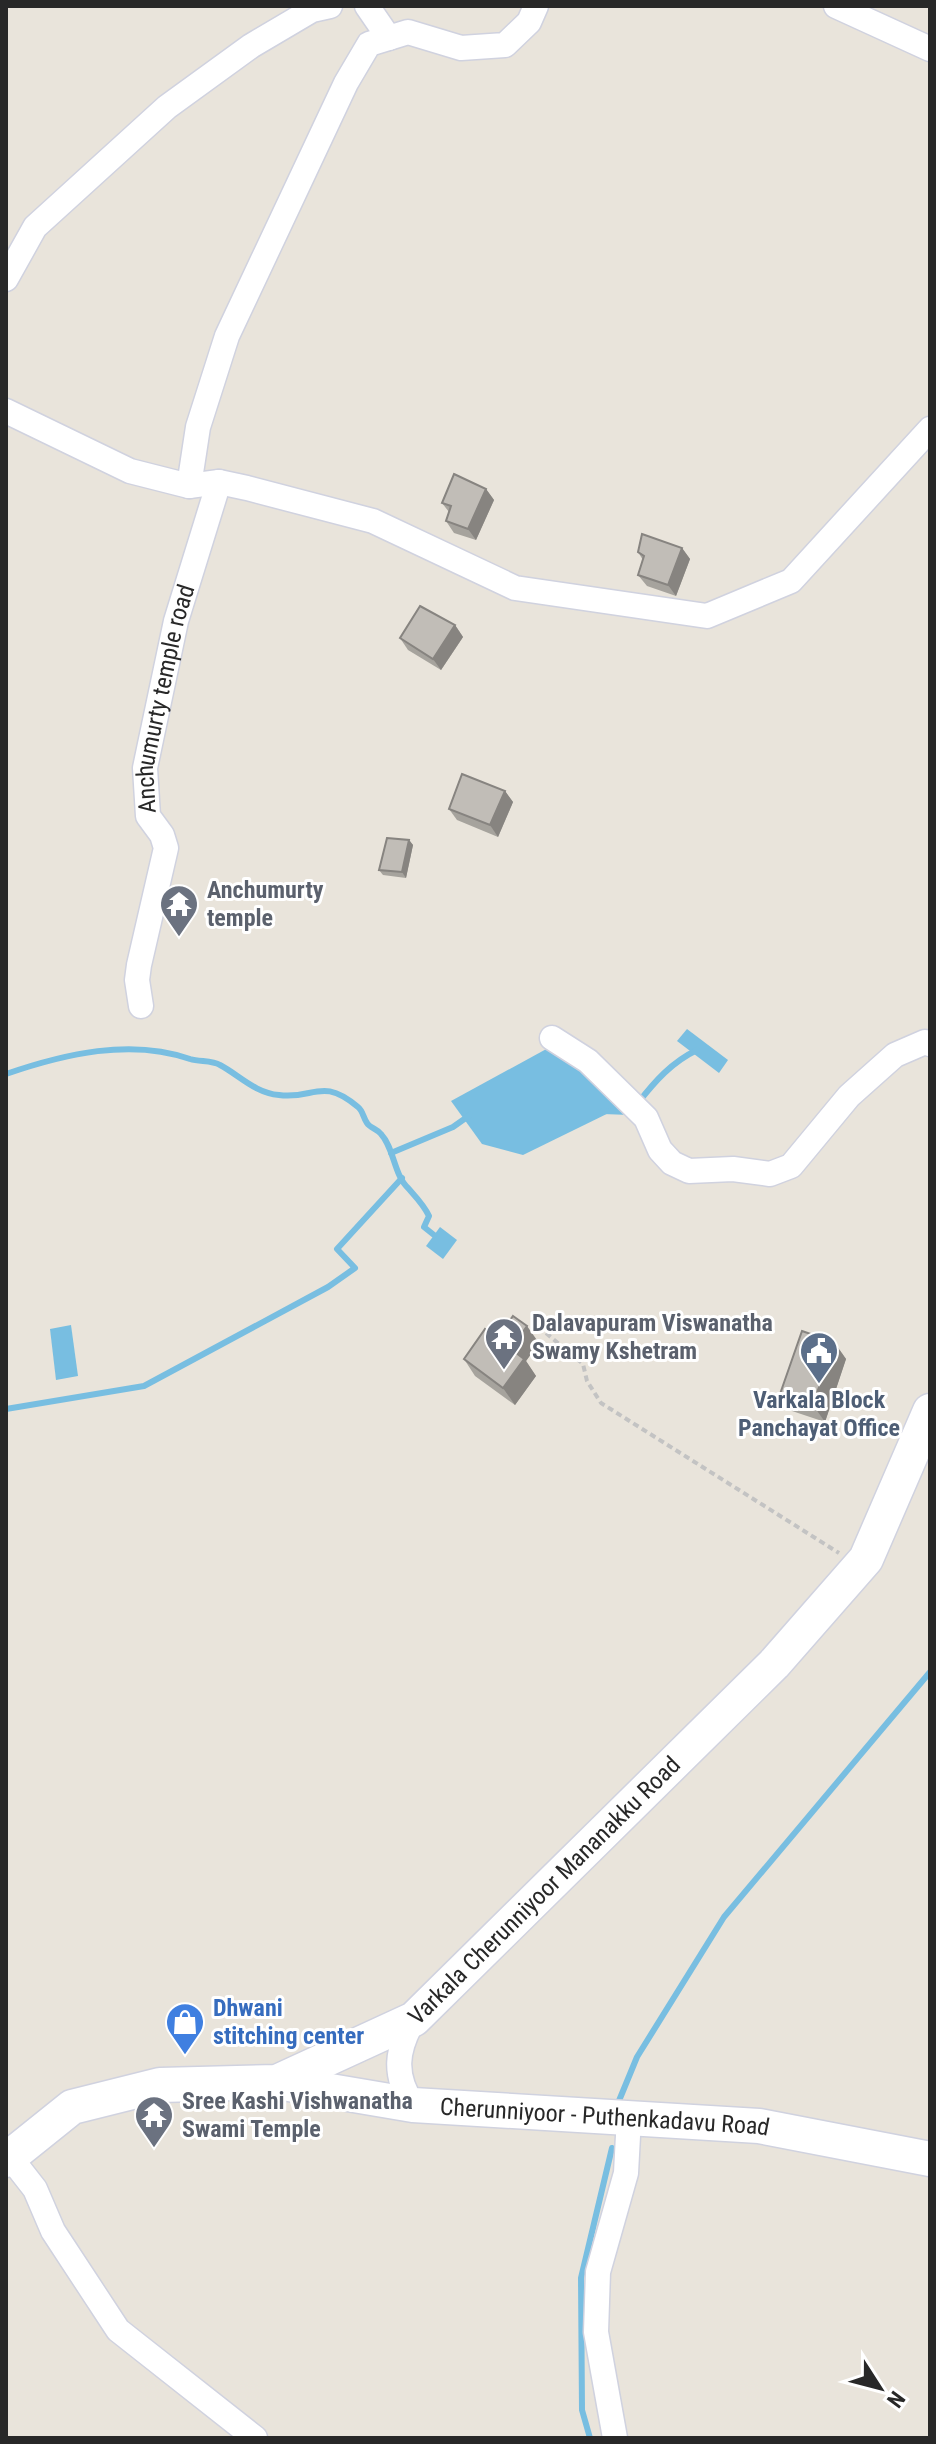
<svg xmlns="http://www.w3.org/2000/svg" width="936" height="2444" viewBox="0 0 936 2444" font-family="'Roboto Condensed',sans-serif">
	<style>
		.water { fill: #78bee1 }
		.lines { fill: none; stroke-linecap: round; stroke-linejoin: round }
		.stream { stroke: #78bee1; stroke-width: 6 }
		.street-casing { stroke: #d0d2df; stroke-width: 27 }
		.secondary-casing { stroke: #d0d2df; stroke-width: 37 }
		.path { stroke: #c3c3c3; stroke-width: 4; stroke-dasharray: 6 4; stroke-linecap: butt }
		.street { stroke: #fff; stroke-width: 24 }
		.secondary { stroke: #fff; stroke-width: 34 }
		.wall { fill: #a6a39d }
		.shaded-wall { fill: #878480 }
		.building { fill: #c1bdb7; stroke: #878480; stroke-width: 2 }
		.labels { text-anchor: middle; stroke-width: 6; stroke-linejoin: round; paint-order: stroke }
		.street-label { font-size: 24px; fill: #282828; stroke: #fff }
		.worship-label { font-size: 24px; font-weight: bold; fill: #5b616d; stroke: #fff; text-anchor: start }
		.service-label { font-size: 24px; font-weight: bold; fill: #4e5e75; stroke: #fff }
		.shop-label { font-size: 24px; font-weight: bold; fill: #366cbe; stroke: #fff; text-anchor: start }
	</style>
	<rect width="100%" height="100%" fill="#e9e4db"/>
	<!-- water -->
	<g class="water">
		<path d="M 687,1029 L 728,1060 L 719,1073 L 677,1041 Z"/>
		<path d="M 550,1047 L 623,1106 L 523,1155 L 482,1144 L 451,1101 Z"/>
		<path d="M 440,1227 L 457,1240 L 443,1259 L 426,1246 Z"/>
		<path d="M 71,1325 L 78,1376 L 56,1380 L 50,1329 Z"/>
	</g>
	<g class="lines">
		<!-- stream -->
		<g class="stream">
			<path d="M 6,1074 C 64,1054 131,1038 190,1059 C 200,1062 212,1060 220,1065 C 239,1075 255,1093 279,1095 C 314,1100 321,1076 358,1107 C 363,1111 363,1117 367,1123 C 370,1128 377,1129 381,1134 C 394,1148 394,1175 408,1188 C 416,1197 424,1205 429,1216 L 424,1227 L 434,1235"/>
			<path d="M 638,1103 C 655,1081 672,1062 697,1050"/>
			<path d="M 603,1111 L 630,1112"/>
			<path d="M 391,1153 L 453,1127 L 470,1115"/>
			<path d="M 6,1409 L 144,1386 L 328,1287 L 355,1268 L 337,1249 L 402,1178"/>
			<path d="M 616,2108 L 637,2057 L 724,1917 L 930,1672"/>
			<path d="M 590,2438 L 582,2410 L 581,2278 L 612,2148"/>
		</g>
		<defs>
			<g id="street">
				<path d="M 367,6 L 389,38"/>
				<path d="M 836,6 L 930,49"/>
				<path d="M 6,279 L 35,227 L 167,107 L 251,46 L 312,10 L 330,6"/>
				<path d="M 6,411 L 130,471 L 189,486 L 219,482 L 247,488 L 373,521 L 515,588 L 707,616 L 791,581 L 930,429"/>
				<path d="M 189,486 L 198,427 L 227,336 L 346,83 L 369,44 L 408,32 L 461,48 L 505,45 L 529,22 L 536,6"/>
				<path id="s1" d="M 141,1006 L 137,980 L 139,965 L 166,848 L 162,835 L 148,816 L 145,768 L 176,621 L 219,482"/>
				<path d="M 552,1038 L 588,1061 L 646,1118 L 660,1150 L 672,1163 L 689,1171 L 733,1169 L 770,1174 L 791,1166 L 849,1096 L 895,1055 L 925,1042 L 930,1044"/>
				<path d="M 413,2105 C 393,2075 396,2050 414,2019"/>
				<path d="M 10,2157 L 35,2189 L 53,2231 L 118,2330 L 255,2438"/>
				<path d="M 615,2438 L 596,2332 L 598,2272 L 626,2173 L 629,2117"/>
			</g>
			<g id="secondary">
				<path id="s2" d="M 277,2082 L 413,2105 L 759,2126 L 930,2159"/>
				<path id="s3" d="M 6,2160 L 72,2107 L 160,2085 L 277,2082 L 414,2019 L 774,1664 L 866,1559 L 930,1411"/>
			</g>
		</defs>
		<!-- street casing -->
		<use href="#street" class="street-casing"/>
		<!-- secondary casing -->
		<use href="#secondary" class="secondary-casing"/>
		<!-- path -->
		<path class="path" d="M 546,1333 L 583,1364 L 587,1381 L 601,1403 L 839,1553"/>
		<!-- street -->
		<use href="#street" class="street"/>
		<!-- secondary -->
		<use href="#secondary" class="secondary"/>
	</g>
	<!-- wall -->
	<g class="wall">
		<path d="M 486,489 L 494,500 L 476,540 L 454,533 L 446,521 L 449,512 L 442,503 Z"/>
		<path d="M 682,548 L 690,559 L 676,596 L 647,586 L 638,575 L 643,560 L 638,552 Z"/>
		<path d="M 455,625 L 463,637 L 441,670 L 408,650 L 400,638 Z"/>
		<path d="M 505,791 L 513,802 L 498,837 L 457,820 L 449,809 Z"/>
		<path d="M 409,840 L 413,845 L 406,878 L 383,875 L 379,870 Z"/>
		<path d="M 834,1342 L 846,1359 L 825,1422 L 792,1411 L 780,1394 Z"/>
		<path d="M 539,1343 L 526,1361 L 536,1376 L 515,1405 L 475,1376 L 464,1359 Z"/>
	</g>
	<!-- shaded-wall -->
	<g class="shaded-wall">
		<path d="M 486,489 L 494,500 L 476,540 L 468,529 Z"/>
		<path d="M 682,548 L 690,559 L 676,596 L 668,585 Z"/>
		<path d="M 455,625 L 463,637 L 441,670 L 433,659 Z"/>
		<path d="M 505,791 L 513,802 L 498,837 L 490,825 Z"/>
		<path d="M 409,840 L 413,845 L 406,878 L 402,872 Z"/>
		<path d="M 527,1326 L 539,1343 L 526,1361 L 536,1376 L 515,1405 L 503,1388 L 511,1349 Z"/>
		<path d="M 834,1342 L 846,1359 L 825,1422 L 813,1405 Z"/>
	</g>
	<!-- building -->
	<g class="building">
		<path d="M 454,474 L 486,489 L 468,529 L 446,521 L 451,506 L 442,503 Z"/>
		<path d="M 642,534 L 682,548 L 668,585 L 638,575 L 644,556 L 638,552 Z"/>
		<path d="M 420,606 L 455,625 L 433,659 L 400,638 Z"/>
		<path d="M 462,774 L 505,791 L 490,825 L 449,809 Z"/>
		<path d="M 387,838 L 409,840 L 402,872 L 379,870 Z"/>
		<path d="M 513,1316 L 527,1326 L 511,1349 L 524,1359 L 503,1388 L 464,1359 L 485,1329 L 497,1338 Z"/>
		<path d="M 802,1331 L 834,1342 L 813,1405 L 780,1394 Z"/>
	</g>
	<!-- icons -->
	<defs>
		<symbol id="temple-pin" viewBox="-11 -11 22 30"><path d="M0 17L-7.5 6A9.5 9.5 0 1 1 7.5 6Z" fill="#6b7280" stroke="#fff"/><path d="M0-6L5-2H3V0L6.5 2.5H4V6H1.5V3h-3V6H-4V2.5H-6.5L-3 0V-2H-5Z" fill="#fff"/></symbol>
		<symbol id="civic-pin" viewBox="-11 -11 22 30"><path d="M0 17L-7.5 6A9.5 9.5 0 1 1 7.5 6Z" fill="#5c6f8a" stroke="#fff"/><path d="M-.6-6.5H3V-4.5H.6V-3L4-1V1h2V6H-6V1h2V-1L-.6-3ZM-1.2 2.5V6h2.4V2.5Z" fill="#fff"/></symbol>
		<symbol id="shop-pin" viewBox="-11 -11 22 30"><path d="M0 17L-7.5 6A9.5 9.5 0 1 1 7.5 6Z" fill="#3f7fe0" stroke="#fff"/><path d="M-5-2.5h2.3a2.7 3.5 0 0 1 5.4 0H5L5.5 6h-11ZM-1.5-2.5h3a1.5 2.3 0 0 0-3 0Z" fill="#fff"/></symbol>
	</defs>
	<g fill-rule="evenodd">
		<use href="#temple-pin" x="157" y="882" width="44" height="60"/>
		<use href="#temple-pin" x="482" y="1315" width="44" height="60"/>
		<use href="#civic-pin" x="797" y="1329" width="44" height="60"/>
		<use href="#shop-pin" x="163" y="2000" width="44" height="60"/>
		<use href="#temple-pin" x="132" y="2093" width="44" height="60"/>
	</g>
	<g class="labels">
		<!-- street labels -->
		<g class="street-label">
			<text dy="8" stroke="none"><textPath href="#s1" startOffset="318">Anchumurty temple road</textPath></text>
			<text dy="8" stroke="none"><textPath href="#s3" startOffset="626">Varkala Cherunniyoor Mananakku Road</textPath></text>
			<text dy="8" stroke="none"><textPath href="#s2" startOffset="330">Cherunniyoor - Puthenkadavu Road</textPath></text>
		</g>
		<!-- worship labels -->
		<g class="worship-label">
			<text x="207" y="898">Anchumurty<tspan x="207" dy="28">temple</tspan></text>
			<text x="532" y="1331">Dalavapuram Viswanatha<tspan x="532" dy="28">Swamy Kshetram</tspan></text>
			<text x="182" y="2109">Sree Kashi Vishwanatha<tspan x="182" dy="28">Swami Temple</tspan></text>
		</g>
		<!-- service labels -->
		<g class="service-label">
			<text x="819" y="1408">Varkala Block<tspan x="819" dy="28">Panchayat Office</tspan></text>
		</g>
		<!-- shop labels -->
		<g class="shop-label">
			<text x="213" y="2016">Dhwani<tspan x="213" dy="28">stitching center</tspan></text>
		</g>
	</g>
	<!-- border -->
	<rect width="936" height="2444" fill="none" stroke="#282828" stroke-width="16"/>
	<!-- north arrow -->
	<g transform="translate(880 2388) rotate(126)" stroke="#ffffff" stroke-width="6" paint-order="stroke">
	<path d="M0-6L14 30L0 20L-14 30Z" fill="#282828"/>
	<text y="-12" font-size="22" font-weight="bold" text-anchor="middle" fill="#282828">N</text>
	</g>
</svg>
